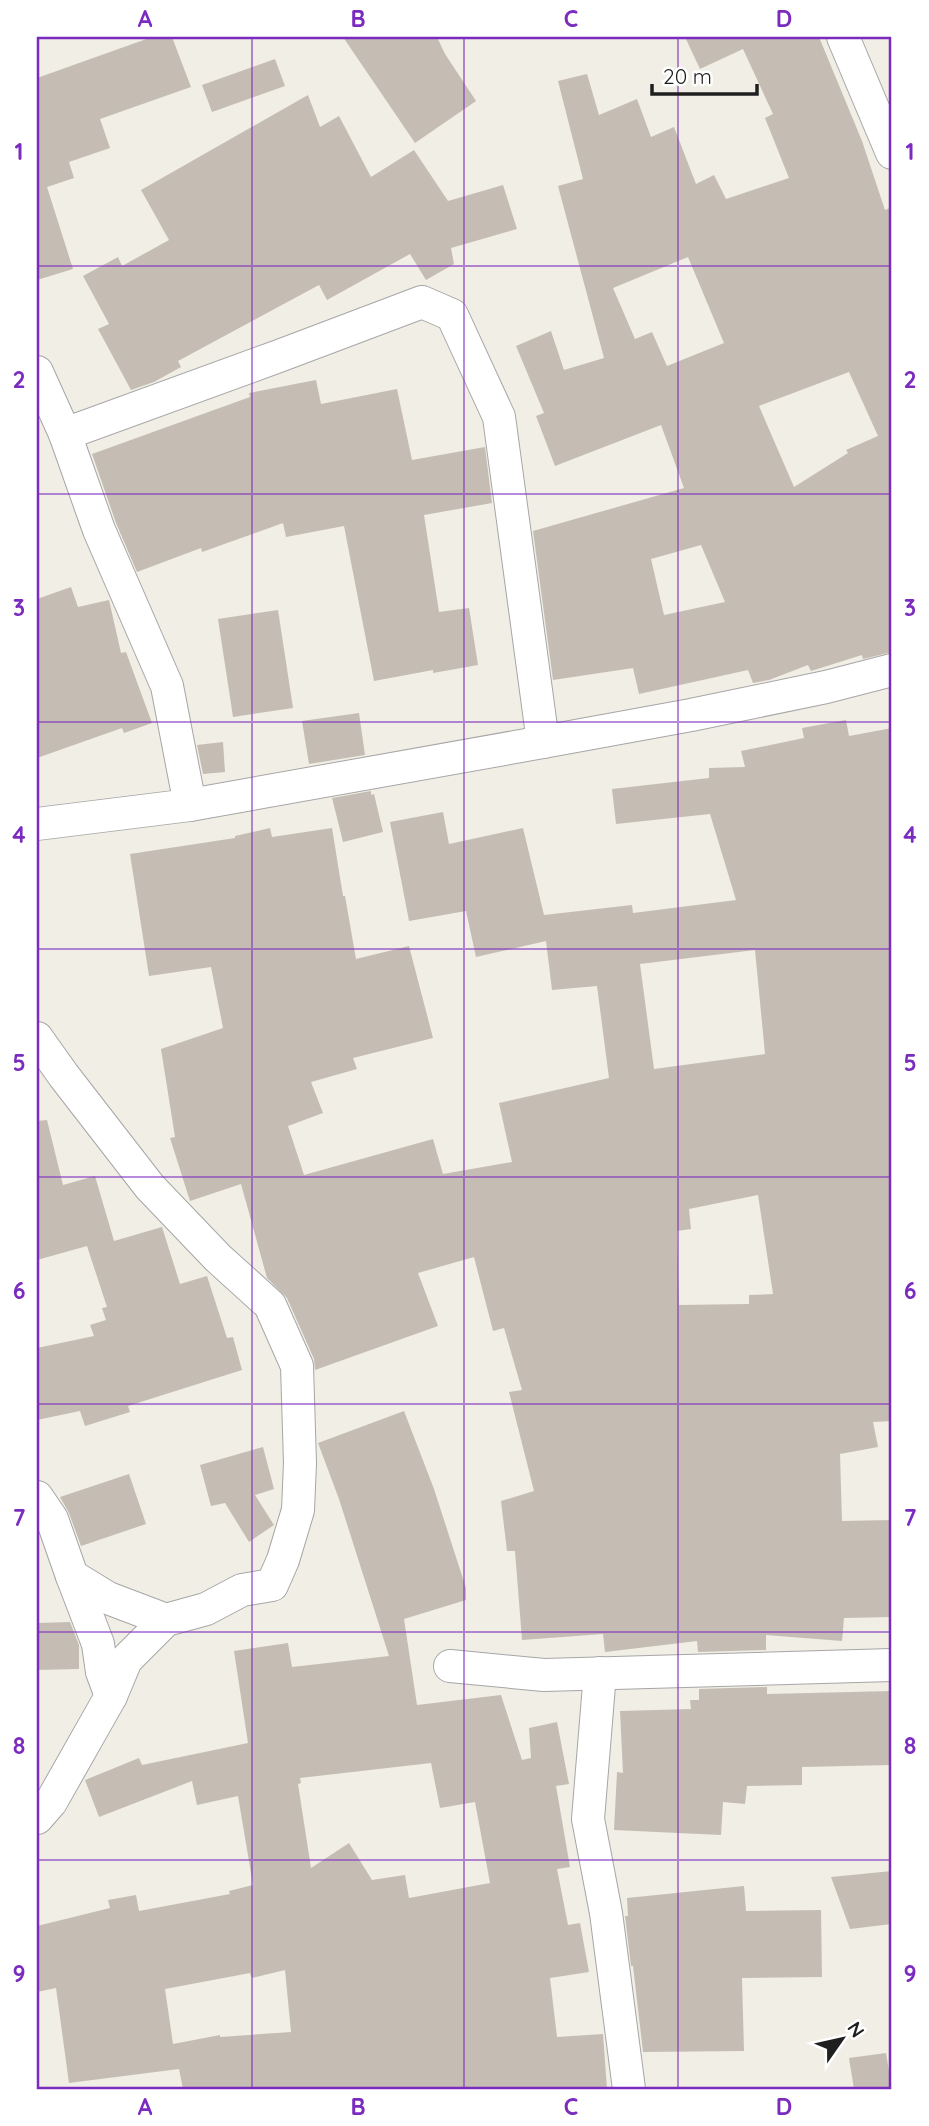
<svg xmlns="http://www.w3.org/2000/svg" width="929" height="2126" viewBox="0 0 929 2126" font-family="Quicksand,sans-serif">
	<style>
		.building { fill: #c5bdb4; fill-rule: evenodd }
		.lines { fill: none; stroke-linecap: round; stroke-linejoin: round }
		.minor-casing { stroke: #a6a6a6; stroke-width: 34 }
		.minor { stroke: #fff; stroke-width: 32 }
		.grid { fill: none; stroke: #7b2cbf; stroke-width: 2; stroke-opacity: 0.55 }
		.neatline { fill: none; stroke: #7b2cbf; stroke-width: 2.5 }
		.grid-label { font-size: 23px; text-anchor: middle; font-weight: bold; fill: #7b2cbf }
	</style>
	<rect width="100%" height="100%" fill="#f0eee5"/>
	<!-- building -->
	<g class="building">
		<path d="M 152,37 L 172,37 L 191,87 L 100,119 L 110,148 L 69,162 L 74,178 L 47,187 L 73,269 L 37,280 L 37,78 Z"/>
		<path d="M 343,37 L 437,37 L 445,54 L 476,101 L 415,143 Z"/>
		<path d="M 685,37 L 819,37 L 862,141 L 885,210 L 892,207 L 892,652 L 863,659 L 862,655 L 811,671 L 808,665 L 769,680 L 753,683 L 748,670 L 639,694 L 633,668 L 553,680 L 533,531 L 684,488 L 661,425 L 555,466 L 536,416 L 544,413 L 516,346 L 551,331 L 564,370 L 604,358 L 558,186 L 583,179 L 558,81 L 587,74 L 599,115 L 637,99 L 651,137 L 674,127 L 696,184 L 714,175 L 726,199 L 789,178 L 765,118 L 773,114 L 743,49 L 700,69 ZM 688,257 L 724,343 L 667,366 L 652,332 L 635,339 L 613,288 ZM 849,372 L 878,436 L 846,450 L 848,453 L 794,487 L 759,406 ZM 701,545 L 725,602 L 664,615 L 651,559 Z"/>
		<path d="M 275,59 L 285,86 L 212,112 L 202,85 Z"/>
		<path d="M 308,95 L 320,127 L 339,116 L 371,177 L 414,150 L 448,201 L 503,185 L 517,229 L 451,248 L 454,264 L 426,280 L 410,254 L 327,300 L 319,285 L 178,361 L 181,367 L 154,382 L 131,390 L 98,329 L 109,324 L 83,276 L 118,257 L 122,266 L 169,240 L 141,190 Z"/>
		<path d="M 316,380 L 321,404 L 397,389 L 412,460 L 485,447 L 492,503 L 424,515 L 439,612 L 469,608 L 478,665 L 433,673 L 433,670 L 374,681 L 344,526 L 286,537 L 283,523 L 202,552 L 201,548 L 137,572 L 116,523 L 92,454 L 250,397 L 249,393 Z"/>
		<path d="M 71,587 L 78,607 L 109,600 L 121,653 L 126,652 L 152,723 L 124,733 L 122,728 L 37,758 L 37,599 Z"/>
		<path d="M 278,610 L 293,708 L 233,717 L 218,619 Z"/>
		<path d="M 359,713 L 365,755 L 309,764 L 302,721 Z"/>
		<path d="M 846,720 L 849,736 L 892,728 L 892,1421 L 873,1422 L 878,1447 L 840,1454 L 842,1521 L 892,1520 L 892,1617 L 844,1618 L 842,1641 L 766,1635 L 766,1650 L 698,1652 L 697,1641 L 605,1652 L 603,1634 L 522,1640 L 515,1551 L 507,1551 L 501,1501 L 534,1491 L 509,1392 L 522,1390 L 504,1328 L 493,1331 L 474,1257 L 418,1273 L 438,1326 L 315,1370 L 314,1359 L 287,1298 L 267,1278 L 241,1184 L 190,1201 L 170,1138 L 175,1137 L 161,1049 L 223,1028 L 211,967 L 149,976 L 130,854 L 235,838 L 235,836 L 270,828 L 272,837 L 332,828 L 343,896 L 345,896 L 356,959 L 409,946 L 433,1038 L 353,1058 L 357,1069 L 311,1082 L 323,1113 L 288,1126 L 304,1175 L 433,1139 L 443,1174 L 512,1162 L 499,1103 L 609,1078 L 597,986 L 552,990 L 546,941 L 476,957 L 466,911 L 409,921 L 390,822 L 443,812 L 449,844 L 523,828 L 544,915 L 632,905 L 633,913 L 736,900 L 710,814 L 616,824 L 612,789 L 709,778 L 709,768 L 745,767 L 741,751 L 804,738 L 802,728 ZM 755,950 L 765,1054 L 654,1069 L 640,964 ZM 758,1195 L 773,1294 L 749,1295 L 749,1304 L 679,1305 L 677,1231 L 691,1229 L 689,1209 Z"/>
		<path d="M 223,742 L 225,772 L 203,774 L 197,745 Z"/>
		<path d="M 371,791 L 371,795 L 374,794 L 383,832 L 343,842 L 332,798 Z"/>
		<path d="M 47,1120 L 63,1185 L 95,1176 L 114,1241 L 162,1227 L 180,1284 L 207,1276 L 227,1338 L 233,1337 L 242,1370 L 128,1406 L 130,1412 L 85,1426 L 80,1411 L 37,1420 L 37,1348 L 94,1336 L 90,1325 L 106,1320 L 102,1308 L 107,1307 L 87,1246 L 37,1260 L 37,1121 Z"/>
		<path d="M 404,1411 L 434,1489 L 466,1588 L 466,1600 L 404,1619 L 417,1705 L 501,1695 L 522,1760 L 531,1758 L 529,1728 L 557,1722 L 569,1784 L 556,1786 L 570,1867 L 557,1869 L 568,1925 L 580,1923 L 589,1972 L 550,1978 L 557,2037 L 603,2034 L 607,2089 L 183,2089 L 179,2069 L 69,2083 L 56,1988 L 37,1992 L 37,1926 L 110,1908 L 108,1900 L 136,1895 L 139,1911 L 230,1894 L 229,1891 L 253,1885 L 238,1796 L 197,1805 L 192,1781 L 99,1817 L 85,1780 L 139,1758 L 142,1765 L 248,1743 L 234,1651 L 288,1643 L 292,1667 L 389,1656 L 339,1499 L 318,1443 ZM 431,1763 L 440,1808 L 475,1802 L 490,1883 L 409,1898 L 405,1875 L 372,1880 L 349,1843 L 311,1868 L 298,1784 L 301,1783 L 300,1778 ZM 285,1970 L 291,2032 L 220,2037 L 220,2035 L 173,2044 L 165,1989 L 250,1973 L 252,1978 Z"/>
		<path d="M 263,1447 L 274,1489 L 255,1495 L 274,1525 L 249,1542 L 225,1503 L 211,1506 L 200,1465 Z"/>
		<path d="M 129,1474 L 146,1524 L 81,1546 L 69,1513 L 60,1497 Z"/>
		<path d="M 70,1622 L 79,1645 L 79,1669 L 37,1670 L 37,1623 Z"/>
		<path d="M 767,1687 L 767,1694 L 892,1691 L 892,1765 L 802,1767 L 802,1785 L 747,1786 L 745,1804 L 723,1802 L 721,1835 L 614,1830 L 617,1772 L 623,1773 L 620,1711 L 691,1709 L 690,1700 L 699,1700 L 699,1689 Z"/>
		<path d="M 892,1871 L 892,1924 L 850,1929 L 831,1877 Z"/>
		<path d="M 744,1886 L 746,1911 L 821,1910 L 822,1977 L 742,1978 L 744,2051 L 643,2052 L 633,1966 L 631,1966 L 625,1916 L 628,1916 L 627,1898 Z"/>
		<path d="M 886,2053 L 892,2089 L 854,2089 L 849,2058 Z"/>
	</g>
	<g class="lines">
		<defs>
			<g id="minor">
				<path d="M 843,37 L 892,153"/>
				<path d="M 37,372 L 65,434 L 99,530 L 167,686 L 190,805"/>
				<path d="M 65,434 L 279,356 L 422,302 L 452,315 L 499,417 L 543,742"/>
				<path d="M 37,824 L 190,805 L 543,742 L 691,715 L 826,687 L 892,670"/>
				<path d="M 37,1038 L 64,1076 L 150,1187 L 218,1258 L 270,1305 L 297,1366 L 300,1463 L 298,1510 L 283,1560 L 272,1585 L 242,1590 L 206,1609 L 166,1620 L 126,1660 L 111,1696 L 51,1802 L 37,1818"/>
				<path d="M 37,1497 L 52,1519 L 72,1576 L 108,1598 L 166,1620"/>
				<path d="M 72,1576 L 98,1644 L 102,1672 L 111,1696"/>
				<path d="M 450,1666 L 544,1675 L 892,1665"/>
				<path d="M 600,1673 L 588,1819 L 606,1913 L 629,2089"/>
			</g>
		</defs>
		<!-- minor casing -->
		<use href="#minor" class="minor-casing"/>
		<!-- minor -->
		<use href="#minor" class="minor"/>
	</g>
	<!-- grid -->
	<path class="grid" d="M 252,37 L 252,2089M 464,37 L 464,2089M 678,37 L 678,2089M 37,266 L 892,266M 37,494 L 892,494M 37,722 L 892,722M 37,949 L 892,949M 37,1177 L 892,1177M 37,1404 L 892,1404M 37,1632 L 892,1632M 37,1860 L 892,1860"/>
	<!-- border -->
	<rect width="929" height="2126" fill="none" stroke="#ffffff" stroke-width="77"/>
	<!-- north arrow -->
	<g transform="translate(842 2039) rotate(56)" stroke="#ffffff" stroke-width="5" paint-order="stroke">
	<path d="M0-5L12 26L0 18L-12 26Z" fill="#1f1f1f"/>
	<text y="-10" font-size="19" font-weight="bold" text-anchor="middle" fill="#1f1f1f">N</text>
	</g>
	<!-- scale -->
	<path d="M652 84v10h105v-10" fill="none" stroke="#1f1f1f" stroke-width="3.5"/>
	<text x="663" y="84" font-size="21" fill="#1f1f1f" stroke="#ffffff" stroke-width="5" paint-order="stroke">20 m</text>
	<rect x="38" y="38" width="852" height="2050" class="neatline"/>
	<g class="grid-label">
		<text x="145" y="27">A</text>
		<text x="358" y="27">B</text>
		<text x="571" y="27">C</text>
		<text x="784" y="27">D</text>
		<text x="19" y="160">1</text>
		<text x="910" y="160">1</text>
		<text x="19" y="388">2</text>
		<text x="910" y="388">2</text>
		<text x="19" y="616">3</text>
		<text x="910" y="616">3</text>
		<text x="19" y="843">4</text>
		<text x="910" y="843">4</text>
		<text x="19" y="1071">5</text>
		<text x="910" y="1071">5</text>
		<text x="19" y="1299">6</text>
		<text x="910" y="1299">6</text>
		<text x="19" y="1526">7</text>
		<text x="910" y="1526">7</text>
		<text x="19" y="1754">8</text>
		<text x="910" y="1754">8</text>
		<text x="19" y="1982">9</text>
		<text x="910" y="1982">9</text>
		<text x="145" y="2115">A</text>
		<text x="358" y="2115">B</text>
		<text x="571" y="2115">C</text>
		<text x="784" y="2115">D</text>
	</g>
</svg>
